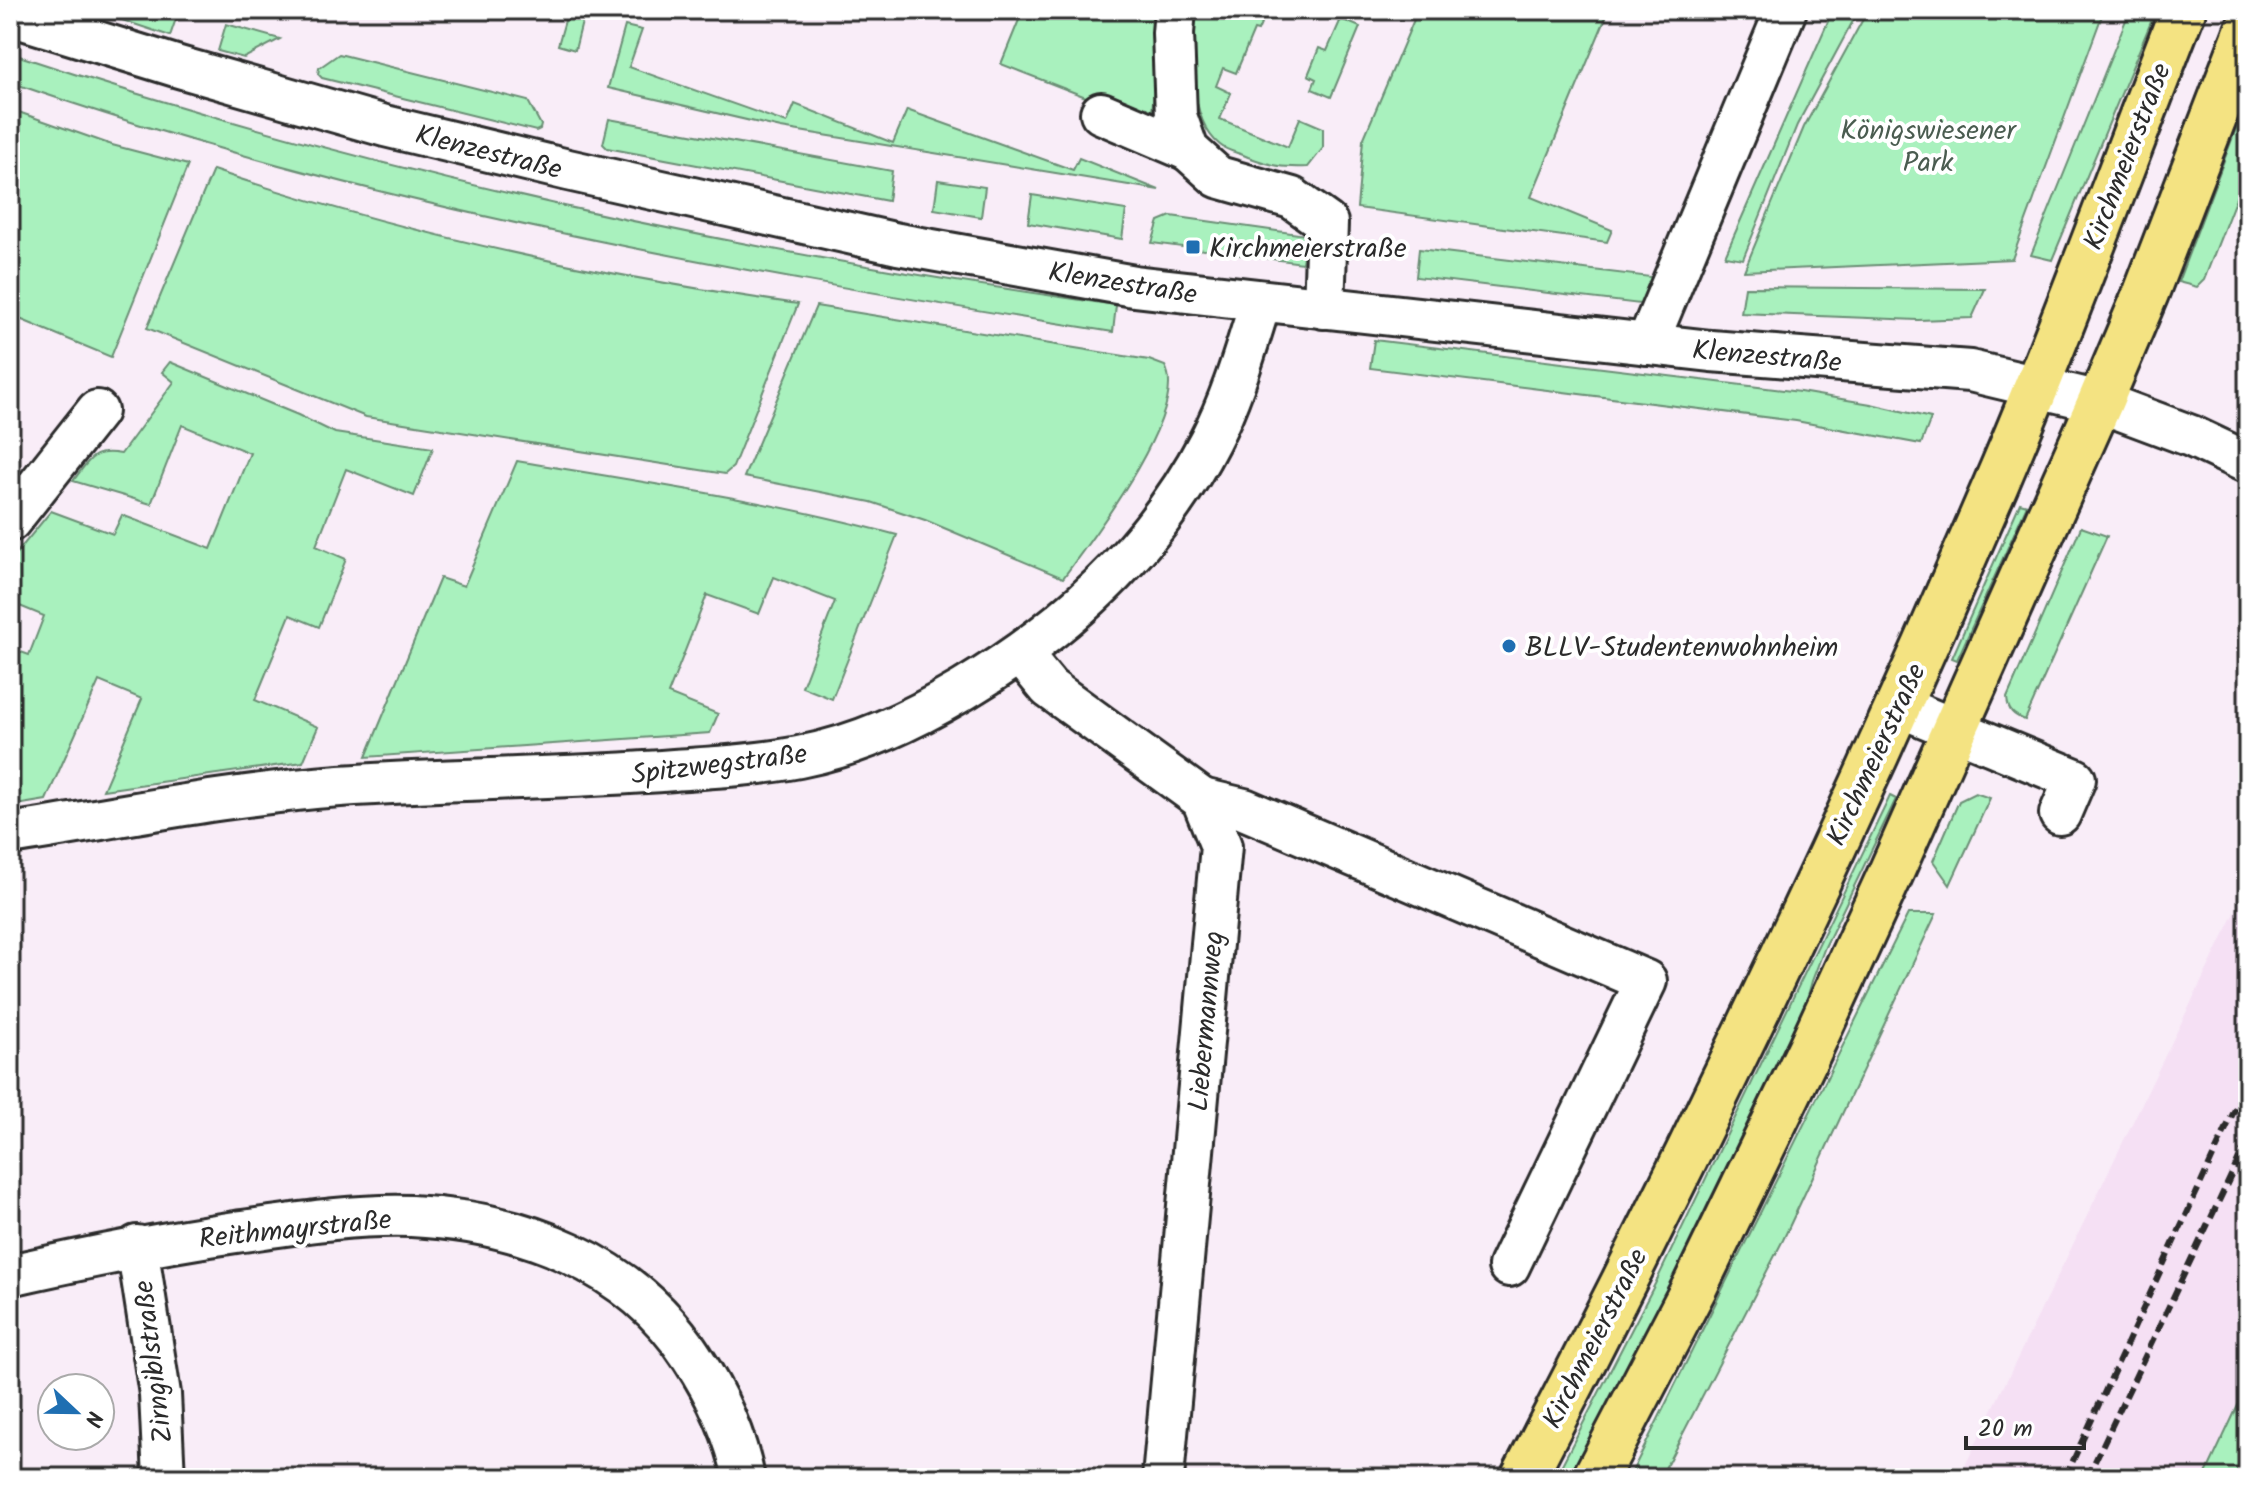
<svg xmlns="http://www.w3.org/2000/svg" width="2258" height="1488" viewBox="0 0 2258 1488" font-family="Kalam,sans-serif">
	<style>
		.built { fill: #f5e0f4 }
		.green { fill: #a9f1be; stroke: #6a8e74; stroke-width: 2 }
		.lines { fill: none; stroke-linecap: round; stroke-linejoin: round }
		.minor-casing { stroke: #2b2b2b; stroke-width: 46 }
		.major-casing { stroke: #2b2b2b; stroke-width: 50 }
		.minor { stroke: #fff; stroke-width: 40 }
		.major { stroke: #f4e382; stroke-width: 44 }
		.rail { stroke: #2b2b2b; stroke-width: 6; stroke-dasharray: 12 6; stroke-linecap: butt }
		.poi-dot { fill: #1f6fb2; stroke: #fff; stroke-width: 3 }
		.labels { text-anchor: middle; stroke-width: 8; stroke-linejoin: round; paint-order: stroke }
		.park-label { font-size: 28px; fill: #4a5c50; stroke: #fff }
		.street-label { font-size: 28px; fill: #2b2b2b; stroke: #fff }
		.poi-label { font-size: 28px; fill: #2b2b2b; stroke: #fff; text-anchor: start }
	</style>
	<rect width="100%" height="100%" fill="#f9edf8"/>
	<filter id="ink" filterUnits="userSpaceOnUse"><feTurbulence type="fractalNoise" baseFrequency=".0125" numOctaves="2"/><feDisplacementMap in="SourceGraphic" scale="16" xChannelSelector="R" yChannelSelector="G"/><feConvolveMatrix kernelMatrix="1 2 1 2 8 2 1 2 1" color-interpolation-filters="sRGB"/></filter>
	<g filter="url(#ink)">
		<!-- built -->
		<path class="built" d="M 2248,886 L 2248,1478 L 1959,1478 Z"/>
		<!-- green -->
		<g class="green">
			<path d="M 92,10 L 179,10 L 170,36 Z"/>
			<path d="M 568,10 L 585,10 L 575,50 L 558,45 Z"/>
			<path d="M 1023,10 L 1161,10 L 1152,113 L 1145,120 L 1001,64 Z"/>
			<path d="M 1196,10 L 1267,10 L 1258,31 L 1254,30 L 1236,73 L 1223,68 L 1216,86 L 1231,93 L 1220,119 L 1288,147 L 1300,118 L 1323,128 L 1323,148 L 1308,167 C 1281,168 1273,166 1248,157 C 1239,153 1227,151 1220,145 C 1187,119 1191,47 1196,10 Z"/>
			<path d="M 1418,10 L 1609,10 L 1531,197 L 1612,230 L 1607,242 L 1357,208 L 1363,140 Z"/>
			<path d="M 1833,10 L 1859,10 L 1797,125 L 1743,259 L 1725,256 Z"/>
			<path d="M 1868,10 L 2104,10 L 2012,259 L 1744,271 L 1804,127 Z"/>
			<path d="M 2130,10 L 2156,10 L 2052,260 L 2031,255 Z"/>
			<path d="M 1341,19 L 1360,27 L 1331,97 L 1312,89 L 1316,79 L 1308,75 L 1319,48 L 1327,51 Z"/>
			<path d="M 226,24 L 280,39 L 244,58 L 218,51 Z"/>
			<path d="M 625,26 L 642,30 L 629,67 L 787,123 L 795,104 L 893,143 L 907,110 L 1073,170 L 1079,158 L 1159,190 L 781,128 L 608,88 Z"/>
			<path d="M 10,53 C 369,173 741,253 1116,305 L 1113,332 C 740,273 367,207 10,82 Z"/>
			<path d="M 339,54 L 528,101 L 541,125 L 540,129 L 536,131 L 322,78 L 318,74 L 319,68 Z"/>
			<path d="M 2248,97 L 2248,167 L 2204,280 L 2197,287 L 2178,282 Z"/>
			<path d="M 10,109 L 112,145 L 188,165 L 111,357 L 10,315 Z"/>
			<path d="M 609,119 L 892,171 L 888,201 L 607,148 L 603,144 Z"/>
			<path d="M 213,170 C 403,234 600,276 798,304 L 733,467 L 725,474 L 366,417 L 147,328 Z"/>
			<path d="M 938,180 L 985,187 L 981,217 L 934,209 Z"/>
			<path d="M 1032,195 L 1126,210 L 1122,239 L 1028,223 Z"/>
			<path d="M 1171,216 L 1306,235 L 1302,263 L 1152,243 L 1159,221 Z"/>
			<path d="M 1419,249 L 1651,277 L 1648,305 L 1416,277 Z"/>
			<path d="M 1745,287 L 1985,289 L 1972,318 L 1918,320 L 1741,313 Z"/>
			<path d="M 816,306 L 1149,360 L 1165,366 C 1190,411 1091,540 1063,578 L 925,520 L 871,502 L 744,477 Z"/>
			<path d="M 1374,340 L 1800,392 L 1871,404 L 1931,418 L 1921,444 L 1796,421 L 1370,368 Z"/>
			<path d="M 170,362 L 298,415 L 335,433 L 433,448 L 414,496 L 346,469 L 316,546 L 346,559 L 319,627 L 290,615 L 255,700 L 318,727 L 303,762 L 103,790 L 142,699 L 99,681 L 46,800 L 10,806 L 10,648 L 29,655 L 44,616 L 10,602 L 10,561 L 51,511 L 113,534 L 122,515 L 211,549 L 250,453 L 182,425 L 151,504 L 73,481 C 90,459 92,449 121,454 L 174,382 L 162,372 Z"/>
			<path d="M 517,461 C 644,482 772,501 897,535 L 832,699 L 802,687 L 835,601 L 774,577 L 759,614 L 707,595 L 668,694 L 718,714 L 710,733 L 366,757 L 440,578 L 464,586 Z"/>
			<path d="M 2020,503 L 2027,505 L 1957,660 L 1952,658 Z"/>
			<path d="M 2081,527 L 2107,536 L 2025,720 C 2013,715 2008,711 2007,698 Z"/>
			<path d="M 1975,793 L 1990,798 L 1950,885 L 1933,861 L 1959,801 Z"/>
			<path d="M 1890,796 L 1896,799 L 1825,947 L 1812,981 L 1793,1049 L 1577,1478 L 1555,1478 L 1656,1282 Z"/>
			<path d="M 1908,914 L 1936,914 L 1783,1240 L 1660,1478 L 1629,1478 Z"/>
			<path d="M 2248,1384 L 2248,1478 L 2204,1478 Z"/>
		</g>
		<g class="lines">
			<defs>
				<g id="minor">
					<path d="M 1175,10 L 1173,33 L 1176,116 L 1188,150 L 1218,177 L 1292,198 L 1327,223 L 1324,308"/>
					<path d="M 10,15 L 179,67 L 385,126 L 568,170 L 898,244 L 1134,286 L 1711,351 L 1970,371 L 2100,402 L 2191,436 L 2248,463"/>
					<path d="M 1101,113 L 1188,150"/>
					<path d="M 1647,344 L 1786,10"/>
					<path d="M 10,521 L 97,411"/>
					<path d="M 1021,654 L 1049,688 L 1202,799 L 1221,846 L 1163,1478"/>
					<path d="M 1898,706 L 2075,779 L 2060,814"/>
					<path d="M 1202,799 L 1244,809 L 1646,981 L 1509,1266"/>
					<path d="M 10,834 C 119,817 230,794 340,786 C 451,778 563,779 674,770 C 715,767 758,765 799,757 C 860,745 910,721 963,690 C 1065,629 1155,548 1210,440 C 1233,396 1246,348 1261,301"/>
					<path d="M 137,1246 L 160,1394 L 164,1478"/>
					<path d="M 10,1275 C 85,1258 160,1243 236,1232 C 293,1224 353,1214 411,1216 C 520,1221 631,1262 692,1357 C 717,1395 735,1433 744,1478"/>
				</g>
				<g id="major">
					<path d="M 1523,1478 C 1693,1153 1851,821 1996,484 C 2063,328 2121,168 2183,10"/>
					<path d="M 1595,1478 L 1695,1286 L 1810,1049 L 1889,877 L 2100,402 L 2146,293 L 2248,29"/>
				</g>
			</defs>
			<!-- minor casing -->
			<use href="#minor" class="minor-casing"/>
			<!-- major casing -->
			<use href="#major" class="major-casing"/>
			<!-- minor -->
			<use href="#minor" class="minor"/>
			<!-- major -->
			<use href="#major" class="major"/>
			<!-- rail -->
			<g class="rail">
				<path d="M 2065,1478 L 2248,1081"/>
				<path d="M 2087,1478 L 2248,1140"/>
			</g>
		</g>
	</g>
	<!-- markers -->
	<g class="poi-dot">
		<rect x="1185" y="239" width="16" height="16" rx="4"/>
		<circle cx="1509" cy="646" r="8"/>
	</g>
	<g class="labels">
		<!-- park labels -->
		<g class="park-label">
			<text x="1928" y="139">Königswiesener<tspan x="1928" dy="32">Park</tspan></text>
		</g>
		<!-- street labels -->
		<g class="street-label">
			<text transform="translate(489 151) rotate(14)" y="10">Klenzestraße</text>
			<text transform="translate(2126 156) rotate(-69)" y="10">Kirchmeierstraße</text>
			<text transform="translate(1123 282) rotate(9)" y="10">Klenzestraße</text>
			<text transform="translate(1767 355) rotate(5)" y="10">Klenzestraße</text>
			<text transform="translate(1875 754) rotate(-65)" y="10">Kirchmeierstraße</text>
			<text transform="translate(719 763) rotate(-7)" y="10">Spitzwegstraße</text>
			<text transform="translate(1205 1021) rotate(-85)" y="10">Liebermannweg</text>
			<text transform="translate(295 1228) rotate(-6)" y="10">Reithmayrstraße</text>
			<text transform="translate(1594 1338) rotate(-63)" y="10">Kirchmeierstraße</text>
			<text transform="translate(152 1362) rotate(-97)" y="10">Zirngiblstraße</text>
		</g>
		<!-- poi labels -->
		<g class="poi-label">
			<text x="1209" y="257">Kirchmeierstraße</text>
			<text x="1525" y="656">BLLV-Studentenwohnheim</text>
		</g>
	</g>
	<!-- margin -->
	<rect width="2258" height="1488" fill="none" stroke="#fff" stroke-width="40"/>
	<rect x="20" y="20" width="2218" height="1448" fill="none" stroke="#2b2b2b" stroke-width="3" filter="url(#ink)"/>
	<!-- north arrow -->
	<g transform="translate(76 1412) rotate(112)"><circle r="38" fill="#ffffff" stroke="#aaaaaa" stroke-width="2"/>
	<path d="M0-6L14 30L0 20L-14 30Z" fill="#1f6fb2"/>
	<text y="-12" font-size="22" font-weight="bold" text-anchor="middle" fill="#2b2b2b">N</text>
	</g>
	<!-- scale -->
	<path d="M1966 1436v12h118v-12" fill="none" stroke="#2b2b2b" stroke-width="4"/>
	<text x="1978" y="1436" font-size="24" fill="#2b2b2b" stroke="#ffffff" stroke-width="6" paint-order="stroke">20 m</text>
</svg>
